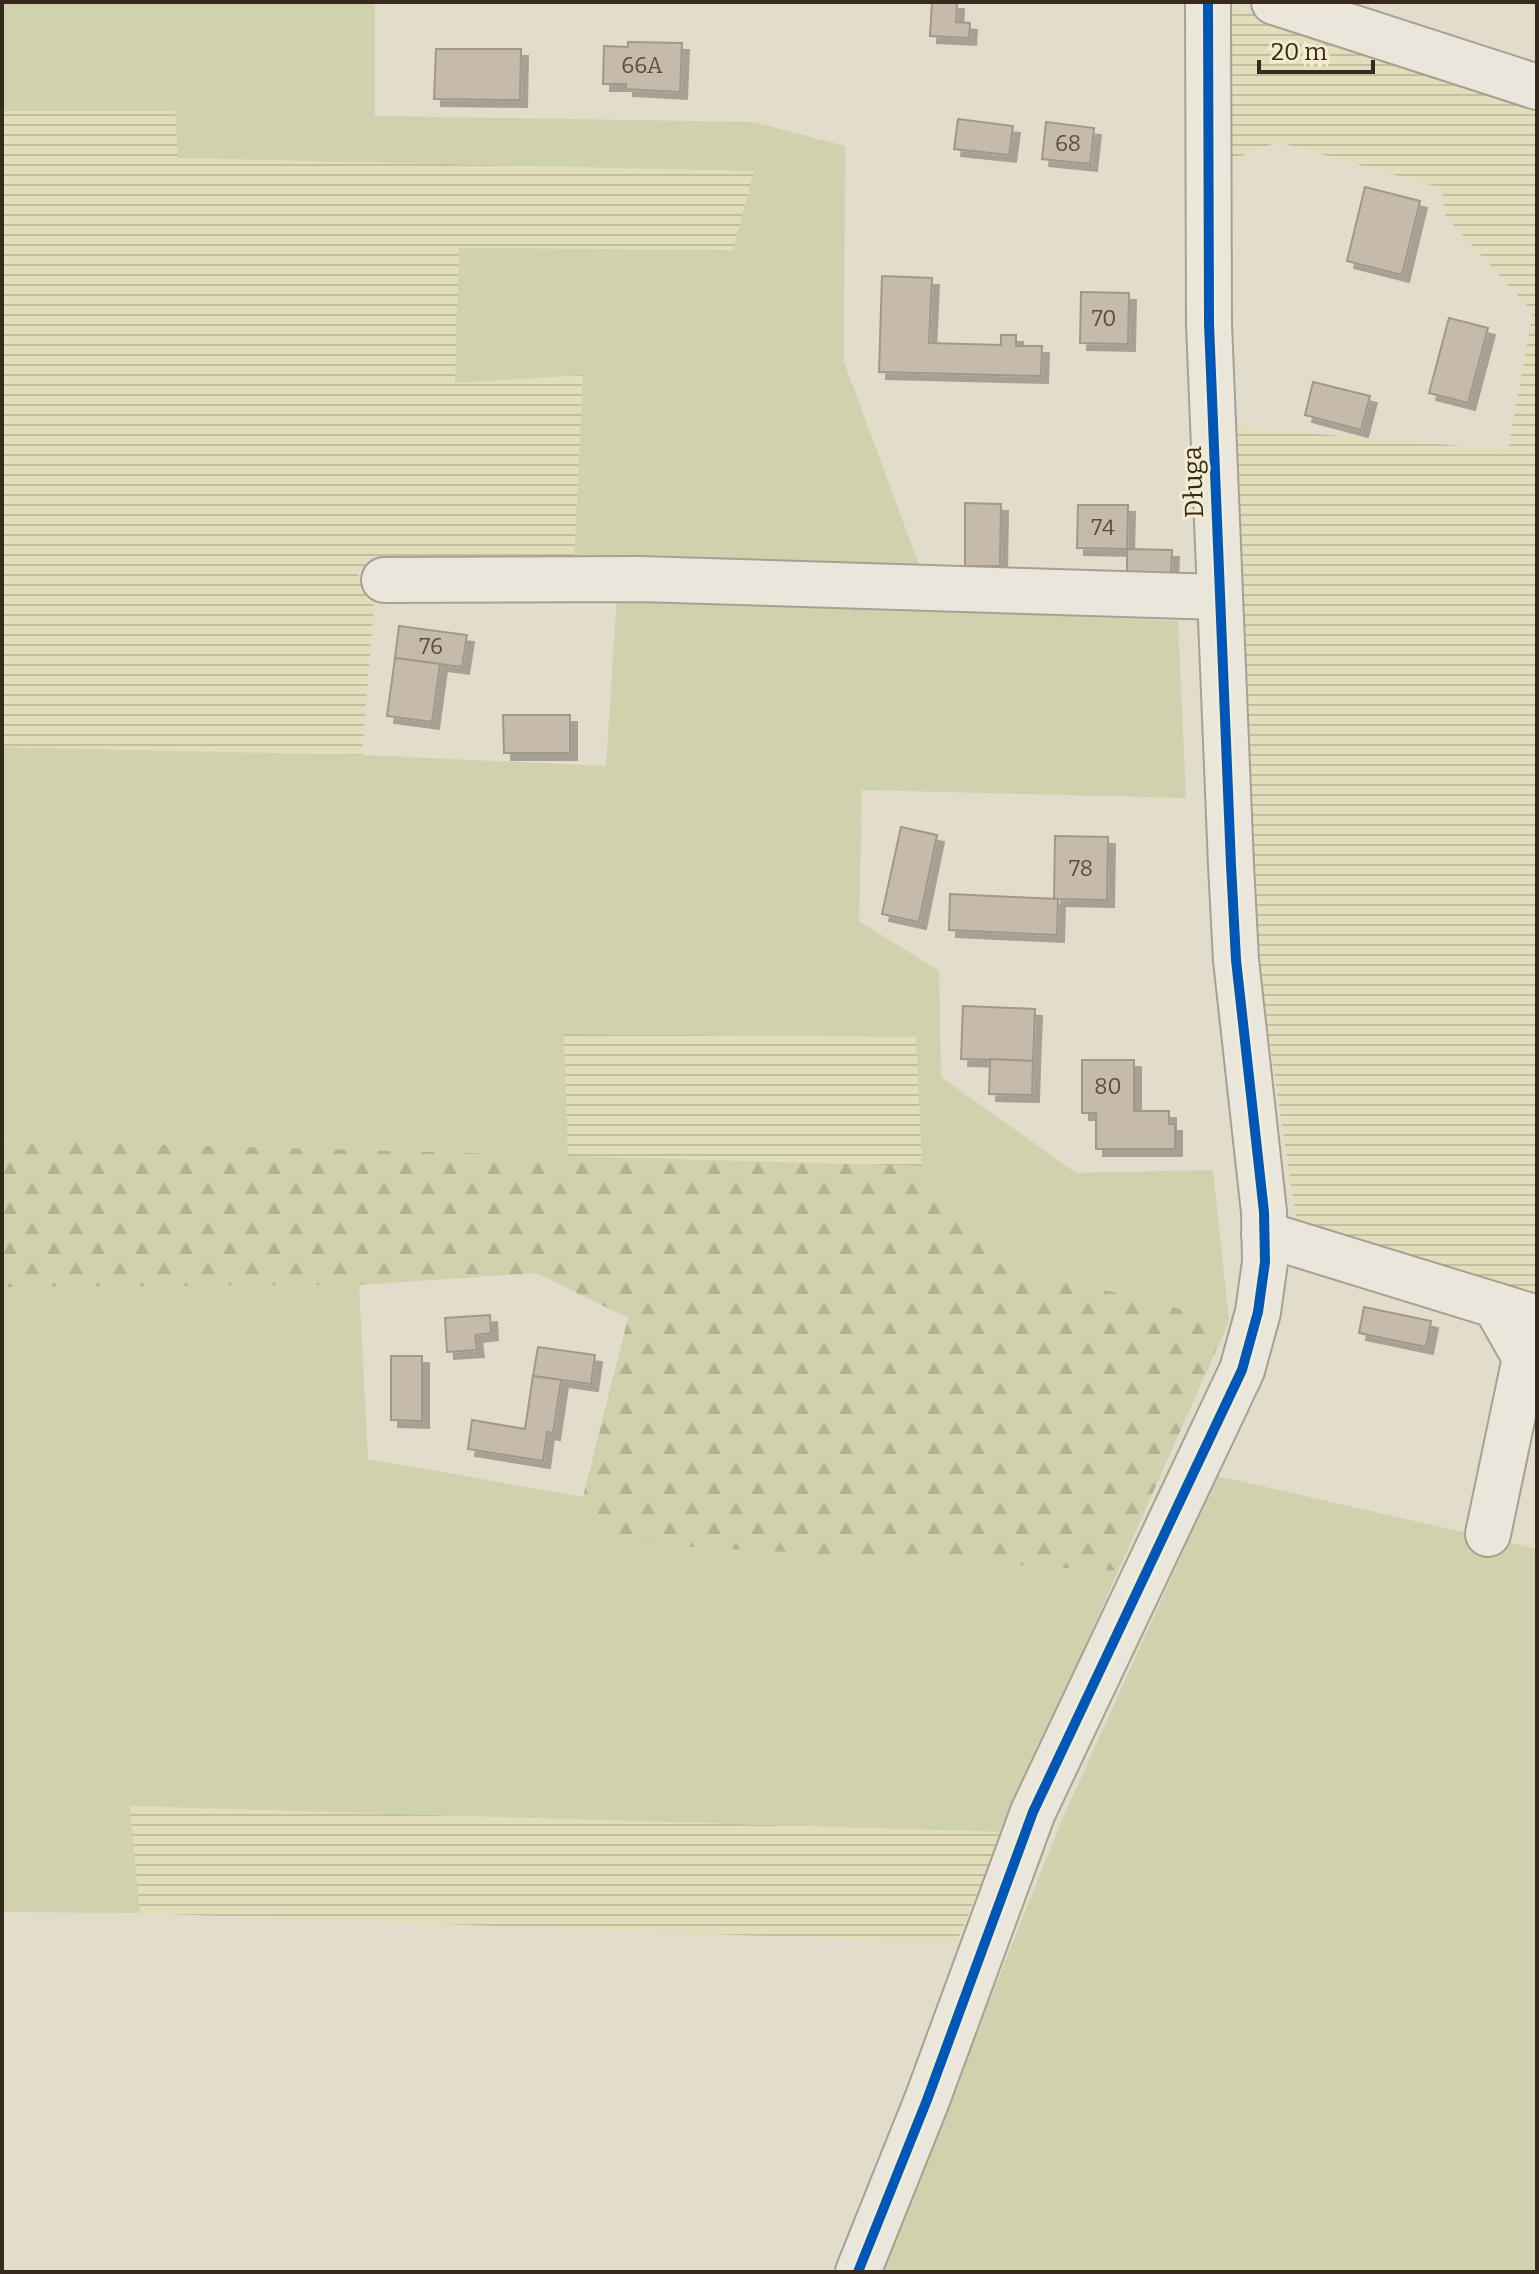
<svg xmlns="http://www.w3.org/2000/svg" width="1539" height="2274" viewBox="0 0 1539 2274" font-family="Bitter,serif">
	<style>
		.farmland { fill: url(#farmland-rules) }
		.grass { fill: #cfd2ac }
		.forest { fill: url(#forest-firs) }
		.building { fill: #c6bbab; stroke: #a2988a; stroke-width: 2; filter: url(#shadow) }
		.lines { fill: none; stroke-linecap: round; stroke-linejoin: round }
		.minor-casing { stroke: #a7a194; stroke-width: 48 }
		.minor { stroke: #eae6db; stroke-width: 44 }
		.cycleway-casing { stroke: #f4eccf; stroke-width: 15 }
		.cycleway { stroke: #0057b8; stroke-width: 10 }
		.labels { text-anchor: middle; stroke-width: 6; stroke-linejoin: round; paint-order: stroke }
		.number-label { font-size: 22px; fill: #594e40 }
		.street-label { font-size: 26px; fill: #352a1c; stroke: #f4eccf }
	</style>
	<defs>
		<pattern id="farmland-rules" width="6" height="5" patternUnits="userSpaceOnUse" patternTransform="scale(2)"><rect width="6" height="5" fill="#e2ddba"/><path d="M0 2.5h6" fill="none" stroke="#c2be9f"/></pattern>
		<pattern id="forest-firs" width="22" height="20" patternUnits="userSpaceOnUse" patternTransform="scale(2)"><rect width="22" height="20" fill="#cfd2ac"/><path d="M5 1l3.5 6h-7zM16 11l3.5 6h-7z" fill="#b2b493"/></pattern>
		<filter id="shadow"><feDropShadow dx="7" dy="7" stdDeviation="0" flood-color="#0004"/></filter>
	</defs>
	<rect width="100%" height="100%" fill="#e2dcca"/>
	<!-- farmland -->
	<g class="farmland">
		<path d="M 1224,4 L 1537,106 L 1537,1298 L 1297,1223 L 1252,931 L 1235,427 L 1508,450 L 1533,312 L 1445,216 L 1442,188 L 1278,142 L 1225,162 Z"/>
		<path d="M 2,111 L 175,111 L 179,158 L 755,171 L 734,250 L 459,248 L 459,278 L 583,375 L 574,565 L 350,568 L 375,589 L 362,755 L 2,747 Z"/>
		<path d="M 563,1034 L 917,1037 L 922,1166 L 568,1156 Z"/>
		<path d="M 129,1806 L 1004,1832 L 956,1943 L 140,1913 Z"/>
	</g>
	<!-- grass -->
	<g class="grass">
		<path d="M 2,2 L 375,2 L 375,116 L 753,122 L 845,146 L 844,362 L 922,573 L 574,565 L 583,375 L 455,383 L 459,248 L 733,250 L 754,171 L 178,158 L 175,111 L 2,111 Z"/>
		<path d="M 617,595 L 1178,621 L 1186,798 L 862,790 L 859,921 L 939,971 L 941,1077 L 1076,1173 L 1213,1170 L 1229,1321 L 1000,1264 L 922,1166 L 916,1037 L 564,1034 L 568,1156 L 2,1140 L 2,747 L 362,755 L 606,766 Z"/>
		<path d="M 359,1285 L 368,1459 L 583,1497 L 624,1543 L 1118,1571 L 1004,1832 L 130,1806 L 140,1913 L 2,1912 L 2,1287 Z"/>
		<path d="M 1217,1476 L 1537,1549 L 1537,2272 L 880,2272 L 1062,1820 Z"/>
	</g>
	<!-- forest -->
	<path class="forest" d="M 2,1140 L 922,1166 L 1000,1264 L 1229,1321 L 1118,1571 L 624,1543 L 583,1497 L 628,1318 L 536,1273 L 359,1285 L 2,1287 Z"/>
	<!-- building -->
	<g class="building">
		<path d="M 932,2 L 957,2 L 956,22 L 970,23 L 969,38 L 930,36 Z"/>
		<path d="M 628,42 L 682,43 L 680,92 L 626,89 L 626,84 L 603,84 L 604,46 L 628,47 Z"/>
		<path d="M 436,49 L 521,49 L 520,100 L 434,99 Z"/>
		<path d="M 958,119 L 1013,126 L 1009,155 L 954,149 Z"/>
		<path d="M 1046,122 L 1094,128 L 1090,164 L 1042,159 Z"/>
		<path d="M 1365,187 L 1420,201 L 1402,275 L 1347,261 Z"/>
		<path d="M 882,276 L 932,278 L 929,343 L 1001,345 L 1001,335 L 1016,335 L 1016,346 L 1042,346 L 1041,376 L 879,372 Z"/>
		<path d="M 1081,292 L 1129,293 L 1128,344 L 1080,343 Z"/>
		<path d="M 1449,318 L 1488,328 L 1468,403 L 1429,393 Z"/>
		<path d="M 1313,382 L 1370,396 L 1361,430 L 1305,415 Z"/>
		<path d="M 965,503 L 1001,504 L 1000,566 L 965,566 Z"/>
		<path d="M 1078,505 L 1128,505 L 1127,549 L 1077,548 Z"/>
		<path d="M 1127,549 L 1172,550 L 1171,574 L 1127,573 Z"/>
		<path d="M 399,626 L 467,635 L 462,667 L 395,658 Z"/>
		<path d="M 395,658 L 440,664 L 432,722 L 387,716 Z"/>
		<path d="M 503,715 L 570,715 L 570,753 L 504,753 Z"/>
		<path d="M 901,827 L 937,835 L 919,922 L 882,914 Z"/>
		<path d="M 1055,836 L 1108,837 L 1107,900 L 1054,899 Z"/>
		<path d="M 950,894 L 1058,899 L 1057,935 L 949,930 Z"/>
		<path d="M 963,1006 L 1035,1009 L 1033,1061 L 961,1059 Z"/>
		<path d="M 990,1059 L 1033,1061 L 1032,1095 L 989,1094 Z"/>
		<path d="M 1082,1060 L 1134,1060 L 1134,1111 L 1169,1111 L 1169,1124 L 1175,1124 L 1175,1149 L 1096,1149 L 1096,1113 L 1082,1113 Z"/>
		<path d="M 1364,1307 L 1431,1321 L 1426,1347 L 1359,1333 Z"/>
		<path d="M 490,1315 L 491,1333 L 475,1335 L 477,1350 L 447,1352 L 445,1318 Z"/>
		<path d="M 538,1347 L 595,1355 L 591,1384 L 533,1376 Z"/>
		<path d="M 391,1356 L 422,1356 L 422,1421 L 391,1420 Z"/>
		<path d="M 533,1376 L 561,1380 L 553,1433 L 547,1432 L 543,1461 L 468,1449 L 472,1420 L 525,1429 Z"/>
	</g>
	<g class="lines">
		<defs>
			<g id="minor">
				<path d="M 1274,2 L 1537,87"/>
				<path d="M 384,580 L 640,579 L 1219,597"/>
				<path d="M 1264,1234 L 1537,1318"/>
				<path d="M 1488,1534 L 1525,1358 L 1495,1305"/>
				<path d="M 858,2272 L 927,2100 L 1033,1812 L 1242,1370 L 1258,1312 L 1265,1262 L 1264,1212 L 1236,960 L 1231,865 L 1209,324 L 1208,2"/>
			</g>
		</defs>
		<!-- minor casing -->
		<use href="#minor" class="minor-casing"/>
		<!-- minor -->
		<use href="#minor" class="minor"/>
		<defs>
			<path id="cycleway" d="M 858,2272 L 927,2100 L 1033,1812 L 1242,1370 L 1258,1312 L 1265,1262 L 1264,1212 L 1236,960 L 1231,865 L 1209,324 L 1208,2"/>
		</defs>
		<!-- cycleway casing -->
		<use href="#cycleway" class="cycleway-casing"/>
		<!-- cycleway -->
		<use href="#cycleway" class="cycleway"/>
	</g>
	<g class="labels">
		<!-- number labels -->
		<g class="number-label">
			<text x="642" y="73">66A</text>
			<text x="1068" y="151">68</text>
			<text x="1104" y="326">70</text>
			<text x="1103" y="535">74</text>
			<text x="431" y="654">76</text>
			<text x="1081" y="876">78</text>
			<text x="1108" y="1094">80</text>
		</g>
		<!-- street labels -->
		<g class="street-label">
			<text transform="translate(1193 482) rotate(-92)" y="9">Długa</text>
		</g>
	</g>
	<!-- border -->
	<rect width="1539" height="2274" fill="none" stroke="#352a1c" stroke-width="8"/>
	<!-- scale -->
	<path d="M1259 60v12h114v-12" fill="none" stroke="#352a1c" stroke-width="4"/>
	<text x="1271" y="60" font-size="24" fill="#352a1c" stroke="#f4eccf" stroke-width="6" paint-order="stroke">20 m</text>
</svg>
